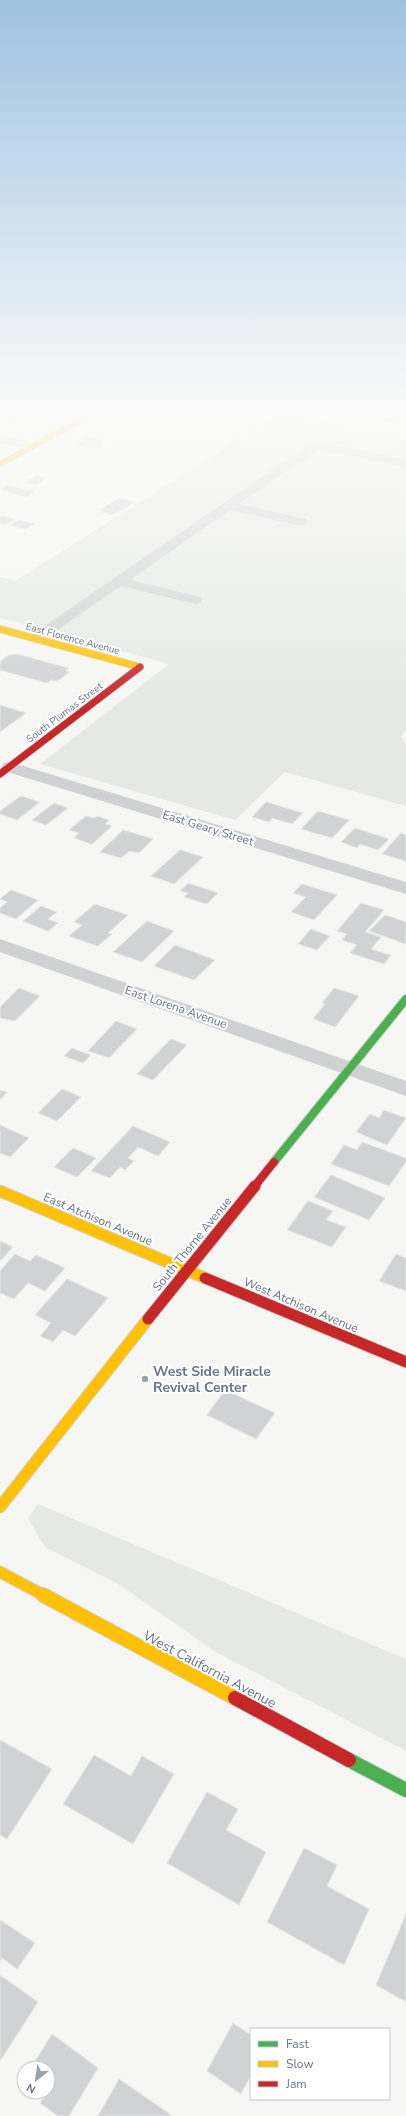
<svg xmlns="http://www.w3.org/2000/svg" width="406" height="2116" viewBox="0 0 406 2116" font-family="'Nunito Sans',sans-serif">
	<style>
		.green { fill: #e6e9e3 }
		.building { fill: #d1d2d3; stroke: #e6e6e4 }
		.lines { fill: none; stroke-linecap: round; stroke-linejoin: round }
		.fast-far1-casing { stroke: #d1d3d4; stroke-width: 10 }
		.fast-casing { stroke: #d1d3d4; stroke-width: 16 }
		.slow-far3-casing { stroke: #d1d3d4; stroke-width: 6 }
		.slow-far2-casing { stroke: #d1d3d4; stroke-width: 8 }
		.slow-far1-casing { stroke: #d1d3d4; stroke-width: 13 }
		.slow-casing { stroke: #d1d3d4; stroke-width: 16 }
		.jam-far3-casing { stroke: #d1d3d4; stroke-width: 8 }
		.jam-far2-casing { stroke: #d1d3d4; stroke-width: 10 }
		.jam-far1-casing { stroke: #d1d3d4; stroke-width: 13 }
		.jam-casing { stroke: #d1d3d4; stroke-width: 16 }
		.street { fill: #d0d1d2; fill-rule: evenodd }
		.fast-far1 { stroke: #4caf50; stroke-width: 8 }
		.fast { stroke: #4caf50; stroke-width: 14 }
		.slow-far3 { stroke: #ffc107; stroke-width: 5.5 }
		.slow-far2 { stroke: #ffc107; stroke-width: 7 }
		.slow-far1 { stroke: #ffc107; stroke-width: 11 }
		.slow { stroke: #ffc107; stroke-width: 14 }
		.jam-far3 { stroke: #c62828; stroke-width: 7 }
		.jam-far2 { stroke: #c62828; stroke-width: 8 }
		.jam-far1 { stroke: #c62828; stroke-width: 11 }
		.jam { stroke: #c62828; stroke-width: 14 }
		.poi-dot { fill: #98a2ad; stroke: #fff; stroke-width: 1.5 }
		.labels { text-anchor: middle; stroke-width: 4; stroke-linejoin: round; paint-order: stroke }
		.far-street-label { font-size: 10px; fill: #657486; stroke: #fff }
		.street-label { font-size: 12px; fill: #657486; stroke: #fff }
		.near-poi-label { font-size: 14px; font-weight: bold; fill: #657486; stroke: #fff; text-anchor: start }
		.near-street-label { font-size: 14px; fill: #657486; stroke: #fff }
	</style>
	<rect width="100%" height="100%" fill="#f6f6f5"/>
	<!-- green -->
	<g class="green">
		<path d="M 281,413 L 406,437 L 406,730 L 401,736 L 406,745 L 406,806 L 285,772 L 235,820 L 40,764 L 169,664 L 0,618 L 0,577 L 15,581 Z"/>
		<path d="M 38,1504 L 406,1659 L 406,1751 L 214,1651 L 120,1585 L 45,1547 L 28,1519 Z"/>
	</g>
	<!-- building -->
	<g class="building">
		<path d="M 3,413 L 32,413 L 21,418 L 0,414 Z"/>
		<path d="M 393,414 L 405,417 L 395,423 L 382,421 Z"/>
		<path d="M 0,419 L 14,422 L 1,430 Z"/>
		<path d="M 90,436 L 98,438 L 95,440 L 107,442 L 102,445 L 105,446 L 97,449 L 77,445 Z"/>
		<path d="M 36,476 L 47,478 L 35,485 L 24,483 Z"/>
		<path d="M 7,485 L 35,492 L 26,497 L 0,490 Z"/>
		<path d="M 119,498 L 135,502 L 113,515 L 98,511 Z"/>
		<path d="M 0,516 L 15,519 L 5,525 L 0,524 Z"/>
		<path d="M 19,520 L 35,524 L 25,529 L 9,525 Z"/>
		<path d="M 17,654 L 69,668 L 65,671 L 70,672 L 57,681 L 51,680 L 47,683 L 0,670 L 0,662 L 8,655 Z"/>
		<path d="M 0,705 L 26,713 L 0,732 Z"/>
		<path d="M 21,796 L 40,802 L 17,820 L 0,814 L 0,811 Z"/>
		<path d="M 266,802 L 303,813 L 292,824 L 272,818 L 269,822 L 252,817 Z"/>
		<path d="M 54,803 L 68,808 L 46,825 L 32,820 Z"/>
		<path d="M 318,811 L 349,820 L 332,838 L 301,829 Z"/>
		<path d="M 86,816 L 94,818 L 97,816 L 109,820 L 105,824 L 112,826 L 92,844 L 74,838 L 79,833 L 69,830 Z"/>
		<path d="M 355,828 L 389,839 L 378,850 L 360,844 L 357,848 L 341,842 Z"/>
		<path d="M 123,830 L 153,839 L 139,853 L 129,851 L 121,858 L 100,852 Z"/>
		<path d="M 401,833 L 406,835 L 406,861 L 382,854 Z"/>
		<path d="M 180,850 L 203,857 L 174,884 L 151,876 Z"/>
		<path d="M 188,883 L 218,893 L 207,904 L 184,897 L 188,893 L 180,891 Z"/>
		<path d="M 302,884 L 337,895 L 314,920 L 291,912 L 306,897 L 293,893 Z"/>
		<path d="M 11,890 L 38,900 L 16,919 L 0,913 L 0,908 L 7,902 L 0,899 Z"/>
		<path d="M 361,903 L 384,910 L 365,932 L 381,937 L 371,949 L 391,955 L 384,964 L 350,953 L 357,945 L 342,940 L 347,934 L 337,931 Z"/>
		<path d="M 95,904 L 128,915 L 108,933 L 112,934 L 98,946 L 69,936 L 82,925 L 74,922 Z"/>
		<path d="M 41,906 L 57,912 L 48,919 L 58,923 L 48,931 L 23,921 Z"/>
		<path d="M 385,915 L 406,922 L 406,944 L 369,931 Z"/>
		<path d="M 147,921 L 174,931 L 142,962 L 113,952 Z"/>
		<path d="M 311,929 L 330,936 L 317,950 L 298,944 Z"/>
		<path d="M 175,945 L 215,960 L 194,980 L 154,966 Z"/>
		<path d="M 19,988 L 40,996 L 15,1021 L 0,1018 L 0,1007 Z"/>
		<path d="M 334,988 L 359,996 L 335,1027 L 313,1019 L 325,1004 L 322,1003 Z"/>
		<path d="M 116,1021 L 137,1029 L 109,1058 L 88,1051 Z"/>
		<path d="M 171,1039 L 187,1045 L 153,1080 L 137,1074 Z"/>
		<path d="M 72,1048 L 91,1055 L 83,1063 L 64,1056 Z"/>
		<path d="M 62,1089 L 81,1097 L 57,1121 L 38,1113 Z"/>
		<path d="M 0,1090 L 7,1092 L 0,1100 Z"/>
		<path d="M 384,1110 L 406,1118 L 387,1145 L 356,1132 L 370,1114 L 379,1118 Z"/>
		<path d="M 0,1125 L 29,1138 L 10,1157 L 0,1153 Z"/>
		<path d="M 133,1126 L 170,1142 L 158,1156 L 138,1147 L 128,1158 L 134,1161 L 125,1170 L 120,1167 L 110,1178 L 91,1171 Z"/>
		<path d="M 362,1142 L 406,1158 L 406,1162 L 389,1186 L 331,1164 L 344,1145 L 357,1150 Z"/>
		<path d="M 73,1148 L 96,1158 L 77,1177 L 54,1167 Z"/>
		<path d="M 331,1175 L 385,1198 L 369,1220 L 314,1197 Z"/>
		<path d="M 308,1201 L 333,1211 L 326,1220 L 346,1227 L 332,1247 L 287,1230 Z"/>
		<path d="M 0,1241 L 13,1247 L 0,1261 Z"/>
		<path d="M 15,1254 L 30,1261 L 36,1255 L 65,1268 L 45,1291 L 28,1283 L 14,1299 L 0,1293 L 0,1271 Z"/>
		<path d="M 396,1254 L 406,1258 L 406,1291 L 379,1281 Z"/>
		<path d="M 67,1279 L 108,1298 L 75,1336 L 63,1330 L 53,1342 L 40,1336 L 51,1323 L 35,1315 Z"/>
		<path d="M 225,1390 L 275,1413 L 256,1439 L 207,1415 Z"/>
		<path d="M 0,1740 L 52,1769 L 7,1839 L 0,1835 Z"/>
		<path d="M 94,1755 L 131,1776 L 142,1756 L 174,1774 L 133,1844 L 63,1804 Z"/>
		<path d="M 207,1792 L 238,1809 L 226,1830 L 266,1852 L 239,1905 L 167,1863 Z"/>
		<path d="M 304,1848 L 337,1865 L 327,1886 L 369,1909 L 344,1965 L 267,1922 Z"/>
		<path d="M 406,1914 L 406,2002 L 376,1985 Z"/>
		<path d="M 0,1920 L 35,1943 L 17,1969 L 2,1958 L 0,1962 Z"/>
		<path d="M 0,1975 L 38,2002 L 0,2061 Z"/>
		<path d="M 233,2023 L 251,2035 L 251,2075 L 241,2094 L 207,2071 Z"/>
		<path d="M 52,2034 L 98,2068 L 69,2116 L 58,2116 L 40,2103 L 51,2087 L 48,2085 L 48,2068 L 31,2068 Z"/>
		<path d="M 119,2079 L 170,2114 L 169,2116 L 98,2116 Z"/>
	</g>
	<g class="lines">
		<defs>
			<path id="fast-far1" d="M 274,1162 L 406,999"/>
			<path id="fast" d="M 349,1760 L 406,1790"/>
			<path id="slow-far3" d="M 0,464 L 94,413"/>
			<path id="slow-far2" d="M 0,629 L 140,667"/>
			<g id="slow-far1">
				<path d="M 0,1191 L 205,1278"/>
				<path d="M 0,1507 L 148,1319"/>
				<path d="M 0,1572 L 45,1596"/>
			</g>
			<path id="slow" d="M 43,1595 L 235,1698"/>
			<path id="jam-far3" d="M 0,774 L 140,667"/>
			<path id="jam-far2" d="M 254,1187 L 274,1162"/>
			<g id="jam-far1">
				<path d="M 205,1278 L 406,1362"/>
				<path d="M 148,1319 L 255,1186"/>
			</g>
			<path id="jam" d="M 235,1698 L 349,1760"/>
		</defs>
		<!-- fast-far1 casing -->
		<use href="#fast-far1" class="fast-far1-casing"/>
		<!-- fast casing -->
		<use href="#fast" class="fast-casing"/>
		<!-- slow-far3 casing -->
		<use href="#slow-far3" class="slow-far3-casing"/>
		<!-- slow-far2 casing -->
		<use href="#slow-far2" class="slow-far2-casing"/>
		<!-- slow-far1 casing -->
		<use href="#slow-far1" class="slow-far1-casing"/>
		<!-- slow casing -->
		<use href="#slow" class="slow-casing"/>
		<!-- jam-far3 casing -->
		<use href="#jam-far3" class="jam-far3-casing"/>
		<!-- jam-far2 casing -->
		<use href="#jam-far2" class="jam-far2-casing"/>
		<!-- jam-far1 casing -->
		<use href="#jam-far1" class="jam-far1-casing"/>
		<!-- jam casing -->
		<use href="#jam" class="jam-casing"/>
		<!-- street -->
		<g class="street">
			<path d="M 0,435 L 37,443 L 39,446 L 33,450 L 0,443 Z"/>
			<path d="M 315,442 L 406,459 L 406,467 L 317,450 L 239,504 L 306,519 L 308,522 L 306,525 L 301,526 L 230,510 L 130,580 L 200,597 L 202,600 L 200,603 L 195,604 L 121,586 L 40,642 L 30,642 L 27,639 L 30,636 L 311,443 Z"/>
			<path d="M 10,762 L 406,882 L 406,894 L 4,771 L 1,767 L 4,763 Z"/>
			<path d="M 0,939 L 406,1081 L 406,1096 L 0,952 Z"/>
		</g>
		<!-- fast-far1 -->
		<use href="#fast-far1" class="fast-far1"/>
		<!-- fast -->
		<use href="#fast" class="fast"/>
		<!-- slow-far3 -->
		<use href="#slow-far3" class="slow-far3"/>
		<!-- slow-far2 -->
		<use href="#slow-far2" class="slow-far2"/>
		<!-- slow-far1 -->
		<use href="#slow-far1" class="slow-far1"/>
		<!-- slow -->
		<use href="#slow" class="slow"/>
		<!-- jam-far3 -->
		<use href="#jam-far3" class="jam-far3"/>
		<!-- jam-far2 -->
		<use href="#jam-far2" class="jam-far2"/>
		<!-- jam-far1 -->
		<use href="#jam-far1" class="jam-far1"/>
		<!-- jam -->
		<use href="#jam" class="jam"/>
	</g>
	<!-- sky -->
	<linearGradient id="sky" x2="0" y2="1"><stop stop-color="#9ec2e2"/><stop offset="0.58" stop-color="#fbfbfa"/><stop offset="1" stop-color="#fbfbfa" stop-opacity="0"/></linearGradient>
	<rect width="406" height="709" fill="url(#sky)"/>
	<!-- markers -->
	<circle class="poi-dot" cx="145" cy="1379" r="4"/>
	<g class="labels">
		<!-- far-street labels -->
		<g class="far-street-label">
			<text transform="translate(73 638) rotate(15)" y="4">East Florence Avenue</text>
			<text transform="translate(64 712) rotate(-37)" y="4">South Plumas Street</text>
		</g>
		<!-- street labels -->
		<g class="street-label">
			<text transform="translate(208 828) rotate(17)" y="4">East Geary Street</text>
			<text transform="translate(176 1007) rotate(19)" y="4">East Lorena Avenue</text>
			<text transform="translate(98 1219) rotate(23)" y="4">East Atchison Avenue</text>
			<text transform="translate(192 1244) rotate(-51)" y="4">South Thorne Avenue</text>
			<text transform="translate(301 1305) rotate(23)" y="4">West Atchison Avenue</text>
		</g>
		<!-- near-poi labels -->
		<g class="near-poi-label">
			<text x="153" y="1376">West Side Miracle<tspan x="153" dy="16">Revival Center</tspan></text>
		</g>
		<!-- near-street labels -->
		<g class="near-street-label">
			<text transform="translate(210 1669) rotate(28)" y="5">West California Avenue</text>
		</g>
	</g>
	<!-- legend -->
	<rect x="250" y="2028" width="140" height="72" fill="#ffffff" stroke="#c1c7cf"/>
	<rect x="258" y="2041" width="20" height="6" fill="#4caf50" stroke="#c1c7cf"/>
	<text x="286" y="2048" font-size="12" fill="#657486">Fast</text>
	<rect x="258" y="2061" width="20" height="6" fill="#ffc107" stroke="#c1c7cf"/>
	<text x="286" y="2068" font-size="12" fill="#657486">Slow</text>
	<rect x="258" y="2081" width="20" height="6" fill="#c62828" stroke="#c1c7cf"/>
	<text x="286" y="2088" font-size="12" fill="#657486">Jam</text>
	<!-- north arrow -->
	<g transform="translate(36 2080) rotate(210)"><circle r="19" fill="#ffffff" stroke="#c1c7cf"/>
	<path d="M0-3L7 15L0 10L-7 15Z" fill="#98a2ad"/>
	<text y="-6" font-size="11" font-weight="bold" text-anchor="middle" fill="#657486">N</text>
	</g>
</svg>
